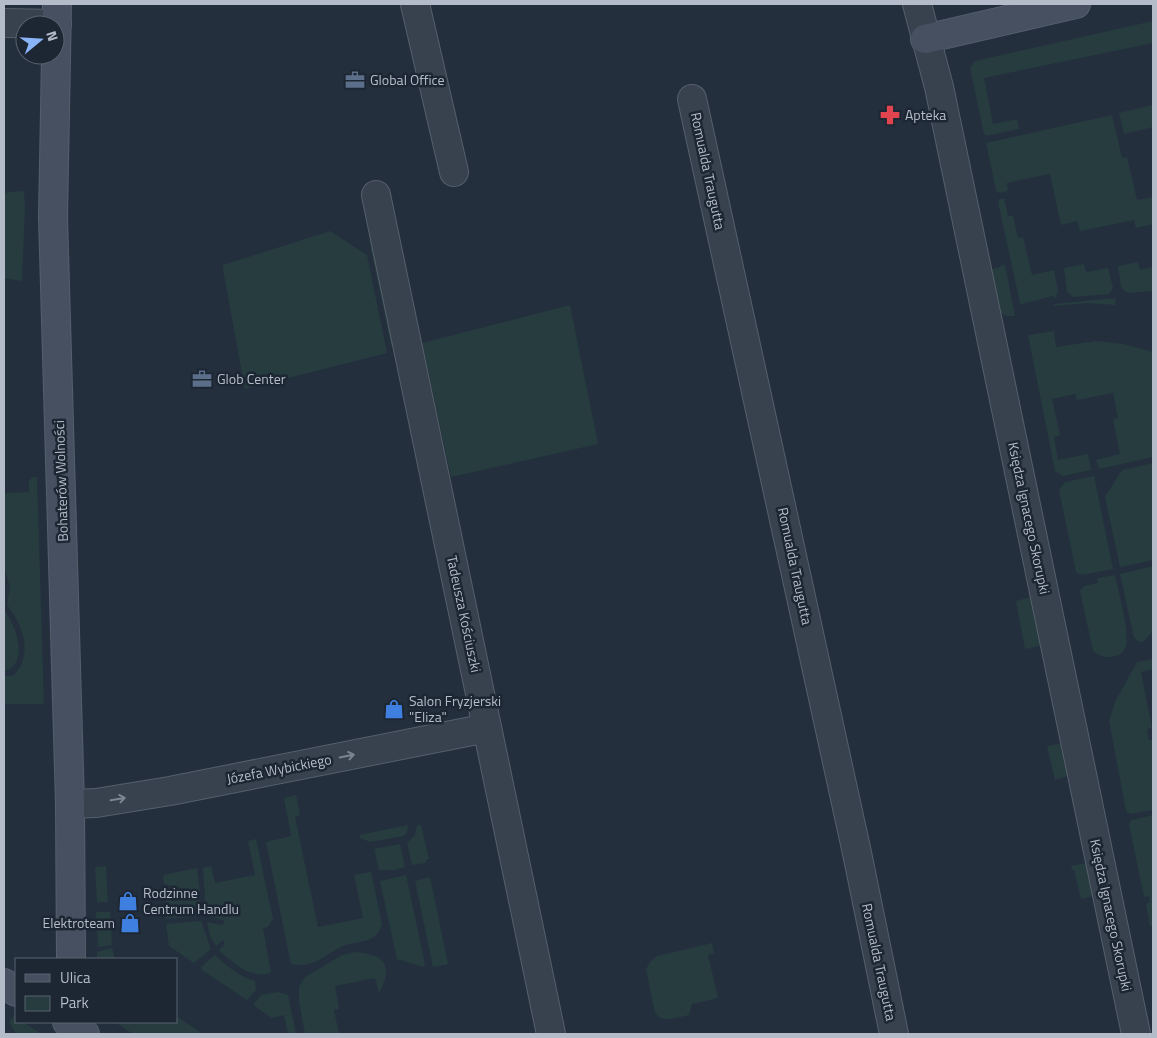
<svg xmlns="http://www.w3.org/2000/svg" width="1157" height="1038" viewBox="0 0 1157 1038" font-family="'Titillium Web',sans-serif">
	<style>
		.green { fill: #263c3f }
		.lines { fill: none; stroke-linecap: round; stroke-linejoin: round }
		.street-casing { stroke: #565f6c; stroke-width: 30 }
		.secondary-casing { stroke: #565f6c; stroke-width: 30 }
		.street { stroke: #38414e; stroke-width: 28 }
		.secondary { stroke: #465061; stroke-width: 28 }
		.oneway { stroke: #7c8592 }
		.labels { text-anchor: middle; stroke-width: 5; stroke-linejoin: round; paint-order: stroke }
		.poi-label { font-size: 14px; fill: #b4bcc9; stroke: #1d2633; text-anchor: start }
		.street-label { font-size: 14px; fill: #b4bcc9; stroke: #1d2633 }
	</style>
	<rect width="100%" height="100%" fill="#242f3e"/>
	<!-- green -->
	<g class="green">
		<path d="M 1153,21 L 1153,43 L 984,78 L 993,124 L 1017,119 L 1019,129 L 986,136 L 984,134 L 970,68 L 975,61 Z"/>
		<path d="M 1153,105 L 1153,127 L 1124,134 L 1119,113 Z"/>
		<path d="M 1112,115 L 1122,158 L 1127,157 L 1137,200 L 1153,197 L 1153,224 L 1136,228 L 1134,220 L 1080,231 L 1077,221 L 1061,225 L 1050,174 L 1007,183 L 1008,191 L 999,193 L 996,190 L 986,143 Z"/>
		<path d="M 24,191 L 25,208 L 22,281 L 4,278 L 4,195 L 9,192 Z"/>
		<path d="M 1004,198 L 1008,216 L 1013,216 L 1018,238 L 1023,237 L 1032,275 L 1054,270 L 1058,291 L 1055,299 L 1053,296 L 1022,304 L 1020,303 L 998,202 L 1000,199 Z"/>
		<path d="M 330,231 L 367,255 L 387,353 L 245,389 L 223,270 L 223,265 Z"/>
		<path d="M 376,238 L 399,351 L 391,345 L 369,240 Z"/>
		<path d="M 1138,262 L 1140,270 L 1153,267 L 1153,291 L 1127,293 L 1121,287 L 1118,266 Z"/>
		<path d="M 1084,264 L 1086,272 L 1108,268 L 1113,288 L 1109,294 L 1073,297 L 1067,292 L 1064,268 Z"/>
		<path d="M 1005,265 L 1015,316 L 1007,316 L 999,312 L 989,273 L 992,269 Z"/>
		<path d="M 1116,298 L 1115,305 L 1087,303 L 1055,306 L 1054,304 Z"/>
		<path d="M 570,305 L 598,444 L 451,477 L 422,343 Z"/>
		<path d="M 1054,331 L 1056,347 L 1096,341 L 1123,344 L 1153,352 L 1153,457 L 1099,469 L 1096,460 L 1120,454 L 1113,419 L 1118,418 L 1113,393 L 1077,400 L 1075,394 L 1052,399 L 1060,435 L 1054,437 L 1058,460 L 1088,454 L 1091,470 L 1063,476 L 1055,471 L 1028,335 Z"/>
		<path d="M 1153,463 L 1153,560 L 1120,567 L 1105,497 L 1122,470 Z"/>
		<path d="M 1094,476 L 1113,569 L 1082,575 L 1076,572 L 1059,490 L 1065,482 Z"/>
		<path d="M 33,477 L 37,477 L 44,704 L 4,704 L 4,676 L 13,676 C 34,656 23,624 7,605 L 10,587 L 4,566 L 4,493 L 29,492 L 29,481 Z"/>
		<path d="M 1153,566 L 1153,631 L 1144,641 L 1140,642 L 1134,638 L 1120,574 Z"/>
		<path d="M 1115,575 C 1118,590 1130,633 1126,646 C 1125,651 1120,655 1115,656 C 1108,659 1099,656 1093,651 L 1080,591 L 1084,586 L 1098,583 L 1097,578 Z"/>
		<path d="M 1027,582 L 1031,582 L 1043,642 L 1040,646 L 1025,649 L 1016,601 L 1031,597 Z"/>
		<path d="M 4,610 C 15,624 29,659 8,670 L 4,670 Z"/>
		<path d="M 1153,659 L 1153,669 L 1141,672 L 1152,728 L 1147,729 L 1149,740 L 1153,740 L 1153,810 L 1130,814 L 1126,811 L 1109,720 L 1116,700 L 1137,662 Z"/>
		<path d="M 1065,743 L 1071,772 L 1068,776 L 1055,780 L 1047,746 Z"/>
		<path d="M 296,795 L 300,815 L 295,817 L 318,927 L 363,918 L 354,875 L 371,872 L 382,924 C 375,946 358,939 341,947 C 323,956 312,969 291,964 L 266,842 L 291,836 L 284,798 Z"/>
		<path d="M 1153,815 L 1153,927 L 1150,926 L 1146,904 L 1150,902 L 1149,896 L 1144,897 L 1129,824 L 1131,820 Z"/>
		<path d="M 408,825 L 407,833 L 403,836 L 370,842 L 360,838 L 360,835 Z"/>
		<path d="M 421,825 L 429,859 L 426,860 L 426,863 L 412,865 L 407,843 L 415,835 L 417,826 Z"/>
		<path d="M 256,839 L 273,919 L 268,927 L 263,928 L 271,973 C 251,979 234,964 219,950 L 225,944 L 223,940 L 216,946 L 210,936 L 207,922 L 222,925 L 225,921 L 206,915 L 203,868 L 211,866 L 215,883 L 255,875 L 248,841 Z"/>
		<path d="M 400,844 L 405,867 L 394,870 L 379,870 L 374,849 Z"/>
		<path d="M 1090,862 L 1096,892 L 1093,896 L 1081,899 L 1074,870 L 1072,870 L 1071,866 Z"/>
		<path d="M 106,866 L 108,902 L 97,902 L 95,867 Z"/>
		<path d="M 197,868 L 200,892 L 164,884 L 163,875 Z"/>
		<path d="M 406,875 L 425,964 L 423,967 L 397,959 L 380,881 Z"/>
		<path d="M 430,877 L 448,964 L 433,967 L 415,881 Z"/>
		<path d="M 165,891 L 199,898 L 200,916 L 166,919 Z"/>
		<path d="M 96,912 L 110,912 L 112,945 L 98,947 Z"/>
		<path d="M 201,921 L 211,949 L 194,963 L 169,946 L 166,924 Z"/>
		<path d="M 712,943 L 714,953 L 708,955 L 718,998 L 692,1004 L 689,1015 C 677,1017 663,1024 655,1013 L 646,969 L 650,962 L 657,956 Z"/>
		<path d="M 112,948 L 115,959 L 97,959 L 97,952 Z"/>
		<path d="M 355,952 C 385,954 394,966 379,993 L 375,978 L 335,986 L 339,1009 L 334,1010 L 339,1034 L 305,1034 L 299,1001 L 299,987 L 305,977 L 342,955 Z"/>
		<path d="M 215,955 C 227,966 238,976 255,981 L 256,990 L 247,1000 L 202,970 L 201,967 Z"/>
		<path d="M 278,992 L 288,995 L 296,1034 L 288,1034 L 284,1015 L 272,1018 L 253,1005 L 261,995 Z"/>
		<path d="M 14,1015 L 16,1017 L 16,1022 L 23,1022 L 41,1034 L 16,1034 L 9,1022 Z"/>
		<path d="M 176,1016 L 203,1034 L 133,1034 L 115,1022 L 176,1022 Z"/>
	</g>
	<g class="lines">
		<defs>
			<g id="street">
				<path d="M 415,4 L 454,172"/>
				<path d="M 917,4 L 939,87 L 1136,1034"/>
				<path d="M 4,23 L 57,24"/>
				<path d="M 692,99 L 857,853 L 894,1034"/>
				<path d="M 376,195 L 551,1034"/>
				<path d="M 70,804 L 96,803 L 170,791 L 487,728"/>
			</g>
			<g id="secondary">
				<path d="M 57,4 L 53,217 L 70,804 L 71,959"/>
				<path d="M 925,39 L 1076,4"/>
				<path d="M 4,983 L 16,992"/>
				<path d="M 67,1022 L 85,1034"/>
			</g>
		</defs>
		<!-- street casing -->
		<use href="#street" class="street-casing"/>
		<!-- secondary casing -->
		<use href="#secondary" class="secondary-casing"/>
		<!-- street -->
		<use href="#street" class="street"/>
		<!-- secondary -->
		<use href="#secondary" class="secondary"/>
	</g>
	<!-- one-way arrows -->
	<defs><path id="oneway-shaft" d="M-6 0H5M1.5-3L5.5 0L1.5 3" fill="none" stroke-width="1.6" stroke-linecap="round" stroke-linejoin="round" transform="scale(1.25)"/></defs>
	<g class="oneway">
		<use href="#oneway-shaft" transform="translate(347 756) rotate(-11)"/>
		<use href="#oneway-shaft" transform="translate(118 799) rotate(-10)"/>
	</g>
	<!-- icons -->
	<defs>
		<symbol id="office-bare" viewBox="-9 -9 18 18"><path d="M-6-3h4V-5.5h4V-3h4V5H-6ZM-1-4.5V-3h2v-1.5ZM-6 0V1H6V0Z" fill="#5c6f8a" stroke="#1d2633" stroke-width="2.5" paint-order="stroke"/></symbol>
		<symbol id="pharmacy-bare" viewBox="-9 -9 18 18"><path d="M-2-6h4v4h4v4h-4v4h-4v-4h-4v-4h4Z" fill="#e0444e" stroke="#1d2633" stroke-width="2.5" paint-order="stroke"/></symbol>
		<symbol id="shop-bare" viewBox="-9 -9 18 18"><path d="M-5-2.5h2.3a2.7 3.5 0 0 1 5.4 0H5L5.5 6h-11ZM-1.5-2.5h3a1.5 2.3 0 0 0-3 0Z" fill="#3f7fe0" stroke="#1d2633" stroke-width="2.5" paint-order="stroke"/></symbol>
	</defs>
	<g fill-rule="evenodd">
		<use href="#office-bare" x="341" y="66" width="28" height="28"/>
		<use href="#pharmacy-bare" x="876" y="101" width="28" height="28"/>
		<use href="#office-bare" x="188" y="365" width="28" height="28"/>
		<use href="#shop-bare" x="380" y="695" width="28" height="28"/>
		<use href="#shop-bare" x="114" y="887" width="28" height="28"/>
		<use href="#shop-bare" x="116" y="909" width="28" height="28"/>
	</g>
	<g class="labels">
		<!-- poi labels -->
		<g class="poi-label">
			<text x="370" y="85">Global Office</text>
			<text x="905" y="120">Apteka</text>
			<text x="217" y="384">Glob Center</text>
			<text x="409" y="706">Salon Fryzjerski<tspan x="409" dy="16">"Eliza"</tspan></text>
			<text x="143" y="898">Rodzinne<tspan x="143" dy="16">Centrum Handlu</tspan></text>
			<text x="115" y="928" text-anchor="end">Elektroteam</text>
		</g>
		<!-- street labels -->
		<g class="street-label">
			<text transform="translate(708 171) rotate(78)" y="5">Romualda Traugutta</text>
			<text transform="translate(61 481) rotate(-92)" y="5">Bohaterów Wolności</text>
			<text transform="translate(1029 518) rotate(78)" y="5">Księdza Ignacego Skorupki</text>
			<text transform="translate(795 566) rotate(78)" y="5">Romualda Traugutta</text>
			<text transform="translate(464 614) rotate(78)" y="5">Tadeusza Kościuszki</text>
			<text transform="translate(279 769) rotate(-11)" y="5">Józefa Wybickiego</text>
			<text transform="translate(1111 915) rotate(78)" y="5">Księdza Ignacego Skorupki</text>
			<text transform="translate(879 962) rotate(78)" y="5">Romualda Traugutta</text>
		</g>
	</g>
	<!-- border -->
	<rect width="1157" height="1038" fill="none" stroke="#b4bcc9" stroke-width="10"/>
	<!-- legend -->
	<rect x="15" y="958" width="162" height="65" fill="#1d2633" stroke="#59626f"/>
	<rect x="25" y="974" width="25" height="8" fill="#465061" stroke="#59626f"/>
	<text x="60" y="983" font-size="15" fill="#b4bcc9">Ulica</text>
	<rect x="25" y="996" width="25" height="15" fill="#263c3f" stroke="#59626f"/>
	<text x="60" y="1008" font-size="15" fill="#b4bcc9">Park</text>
	<!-- north arrow -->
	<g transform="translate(40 40) rotate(72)"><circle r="24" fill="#1d2633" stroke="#59626f"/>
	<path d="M0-4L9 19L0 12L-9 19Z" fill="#8ab4f8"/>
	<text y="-8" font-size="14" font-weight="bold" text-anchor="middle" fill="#b4bcc9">N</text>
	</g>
</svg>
